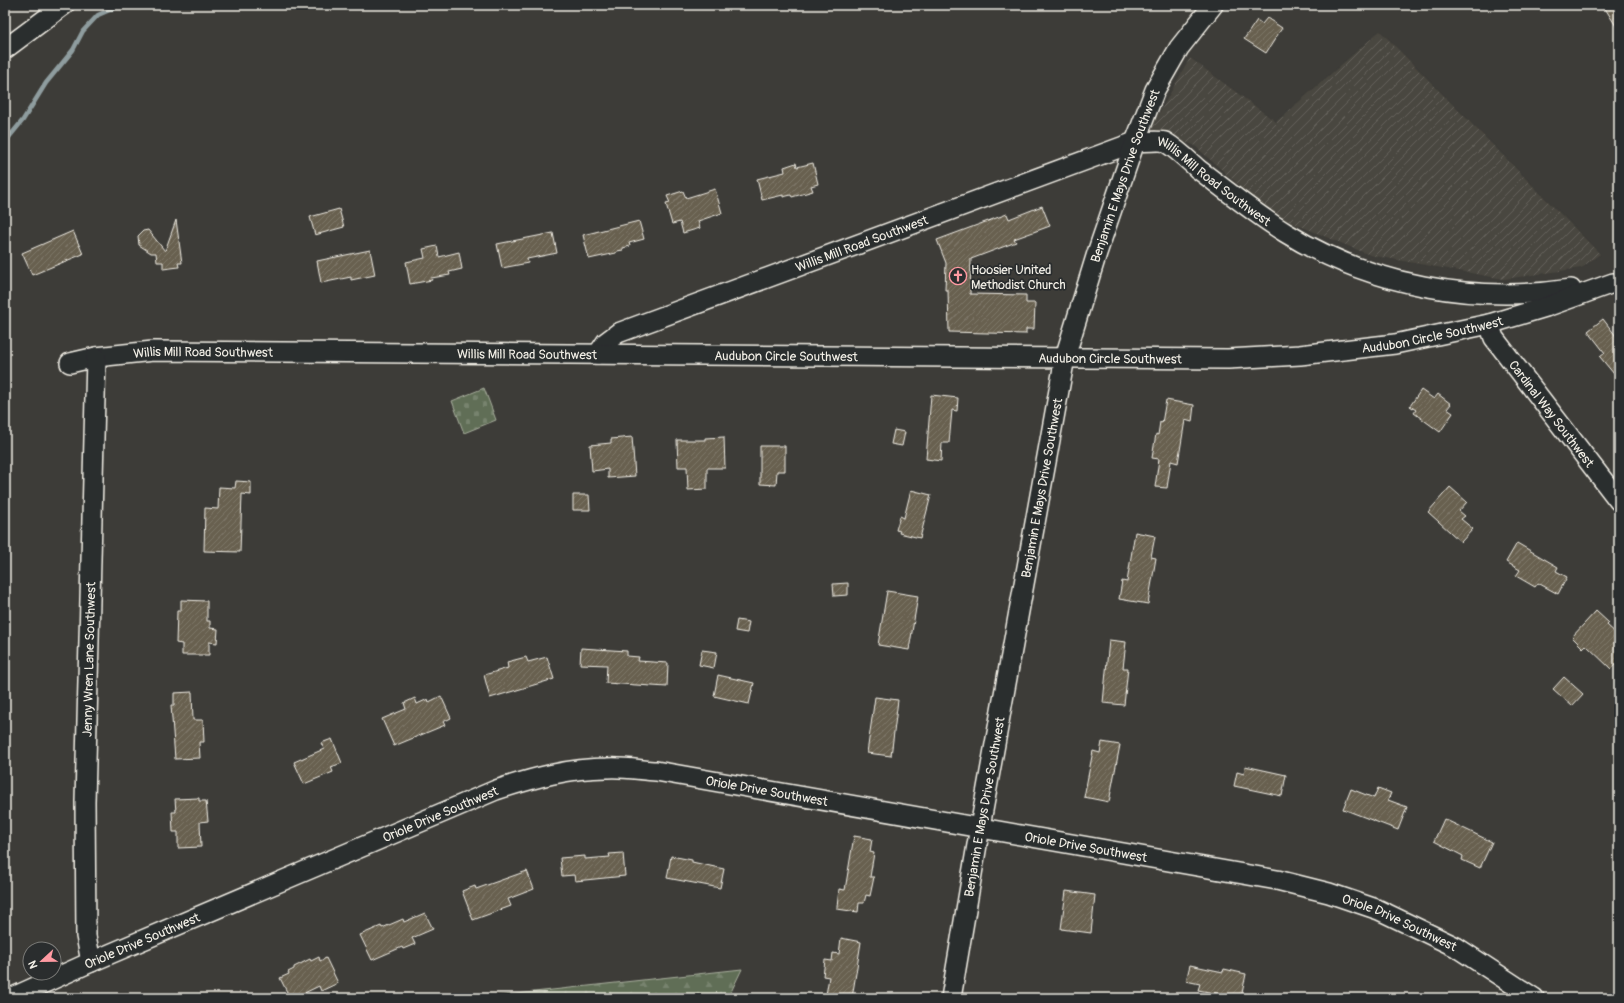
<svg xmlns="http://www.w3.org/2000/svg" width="1624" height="1003" viewBox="0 0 1624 1003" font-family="Pangolin,sans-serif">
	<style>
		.industrial { fill: url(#industrial-furrows) }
		.forest { fill: url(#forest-firs); stroke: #aab09f }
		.cemetery { fill: url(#cemetery-stones); stroke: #aab09f }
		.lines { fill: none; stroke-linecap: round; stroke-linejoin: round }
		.stream { stroke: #8f9d9f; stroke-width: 4.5 }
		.building { fill: url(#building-hatch); stroke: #f4f1e8 }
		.minor-casing { stroke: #f4f1e8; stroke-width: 22 }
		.minor { stroke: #2a2d2e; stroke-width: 19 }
		.labels { text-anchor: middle; stroke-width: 3.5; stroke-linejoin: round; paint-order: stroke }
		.street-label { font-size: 13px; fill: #f4f1e8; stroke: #2a2d2e }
		.poi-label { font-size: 13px; fill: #f4f1e8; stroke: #2a2d2e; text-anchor: start }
	</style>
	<defs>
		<pattern id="industrial-furrows" width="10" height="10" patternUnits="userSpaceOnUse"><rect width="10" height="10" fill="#4a473f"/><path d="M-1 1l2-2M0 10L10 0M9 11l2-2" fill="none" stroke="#65625b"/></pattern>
		<pattern id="forest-firs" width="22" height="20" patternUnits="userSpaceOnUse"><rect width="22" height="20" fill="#606e56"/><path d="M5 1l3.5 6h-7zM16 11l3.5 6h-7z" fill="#77836e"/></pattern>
		<pattern id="cemetery-stones" width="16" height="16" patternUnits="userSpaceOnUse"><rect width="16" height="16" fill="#606e56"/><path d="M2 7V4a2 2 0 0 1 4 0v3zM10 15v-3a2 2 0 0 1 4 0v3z" fill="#77836e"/></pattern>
		<pattern id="building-hatch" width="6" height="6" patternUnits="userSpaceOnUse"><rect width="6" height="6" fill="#686050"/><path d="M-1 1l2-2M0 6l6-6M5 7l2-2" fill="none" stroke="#7e7769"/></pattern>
	</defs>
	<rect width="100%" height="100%" fill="#3d3c38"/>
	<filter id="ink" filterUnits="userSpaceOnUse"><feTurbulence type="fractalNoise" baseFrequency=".025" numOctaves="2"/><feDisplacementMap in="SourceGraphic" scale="8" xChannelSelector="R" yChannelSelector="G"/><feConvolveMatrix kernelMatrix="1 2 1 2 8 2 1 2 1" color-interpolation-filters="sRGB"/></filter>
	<g filter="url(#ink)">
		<!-- industrial -->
		<path class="industrial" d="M 1380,31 L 1600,254 L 1581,268 L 1504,279 L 1370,255 L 1271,214 L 1194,145 L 1149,131 L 1190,58 L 1276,122 Z"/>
		<!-- forest -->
		<path class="forest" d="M 742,969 L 728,998 L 480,998 Z"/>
		<!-- cemetery -->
		<path class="cemetery" d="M 484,388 L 496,420 L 464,433 L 452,401 Z"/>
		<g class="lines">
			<!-- stream -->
			<path class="stream" d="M 5,142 L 23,120 L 46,83 L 73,50 L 83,31 L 98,15 L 121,5"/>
		</g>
		<!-- building -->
		<g class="building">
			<path d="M 1603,5 L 1619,5 L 1619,31 Z"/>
			<path d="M 1267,18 L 1282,28 L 1266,53 L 1244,39 L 1257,20 L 1262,24 Z"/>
			<path d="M 796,163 L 797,167 L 813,163 L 818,184 L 811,186 L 813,191 L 792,197 L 791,195 L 783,197 L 783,195 L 762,200 L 757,179 L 785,172 L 784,167 Z"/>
			<path d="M 715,189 L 722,213 L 698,221 L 700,228 L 683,233 L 680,222 L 672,224 L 666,204 L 670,203 L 667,196 L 683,191 L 686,198 Z"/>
			<path d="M 1042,206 L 1050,226 L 1014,239 L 1016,242 L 971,259 L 970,294 L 1026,295 L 1026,303 L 1035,303 L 1034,329 L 1026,329 L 1026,334 L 949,332 L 948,290 L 945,290 L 946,263 L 937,240 L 1007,214 L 1009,219 Z"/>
			<path d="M 339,209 L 344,227 L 315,235 L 310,217 Z"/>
			<path d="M 176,220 L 182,263 L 178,263 L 179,267 L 163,269 L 163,262 L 157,262 L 156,253 L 151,253 L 139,245 L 138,236 L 143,231 L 148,230 L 165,251 Z"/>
			<path d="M 639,221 L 644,239 L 629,243 L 630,246 L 623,248 L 623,250 L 617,251 L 616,253 L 589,259 L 583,235 Z"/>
			<path d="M 73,231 L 83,254 L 32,275 L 22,253 Z"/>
			<path d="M 553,233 L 557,253 L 527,259 L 528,263 L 502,268 L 497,244 Z"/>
			<path d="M 437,246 L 439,257 L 459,252 L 462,269 L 449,272 L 450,275 L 431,278 L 432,280 L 410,284 L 406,262 L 425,258 L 423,249 Z"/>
			<path d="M 370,250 L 375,275 L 351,280 L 351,277 L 321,283 L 317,261 Z"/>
			<path d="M 1603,319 L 1619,340 L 1619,380 L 1600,357 L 1605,353 L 1588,331 Z"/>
			<path d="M 1421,390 L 1434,399 L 1438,394 L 1451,404 L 1447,409 L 1453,413 L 1440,432 L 1414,413 L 1416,410 L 1410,406 Z"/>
			<path d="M 931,395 L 958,398 L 957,411 L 952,410 L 949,443 L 942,443 L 941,461 L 926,459 Z"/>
			<path d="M 1166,400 L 1194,405 L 1192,422 L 1185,420 L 1178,463 L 1171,461 L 1167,488 L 1155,487 L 1159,459 L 1152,458 L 1156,434 L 1158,435 L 1160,422 L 1162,423 Z"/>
			<path d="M 894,430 L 905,432 L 902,446 L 891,444 Z"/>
			<path d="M 632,437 L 635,476 L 608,478 L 608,469 L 592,471 L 590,445 L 611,443 L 611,439 Z"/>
			<path d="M 724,437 L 725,468 L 707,468 L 707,489 L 688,490 L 687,467 L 678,467 L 677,440 L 705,440 L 705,438 Z"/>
			<path d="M 760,446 L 785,446 L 785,471 L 777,471 L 776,485 L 760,484 Z"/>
			<path d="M 236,481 L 251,482 L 251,495 L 242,494 L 240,552 L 204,551 L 205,508 L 218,509 L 219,487 L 235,488 Z"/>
			<path d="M 1450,487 L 1467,502 L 1459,511 L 1465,516 L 1461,519 L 1473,529 L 1461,542 L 1428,512 Z"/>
			<path d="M 911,490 L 931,495 L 920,538 L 899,533 L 900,531 L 896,530 L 900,516 L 904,518 Z"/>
			<path d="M 573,495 L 589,495 L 590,510 L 573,510 Z"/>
			<path d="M 1135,532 L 1155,536 L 1151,557 L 1156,558 L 1148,604 L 1119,599 L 1122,581 L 1127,582 Z"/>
			<path d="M 1517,543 L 1558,567 L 1556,571 L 1567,577 L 1558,594 L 1538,583 L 1535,587 L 1516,576 L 1520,570 L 1506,562 Z"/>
			<path d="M 848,583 L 848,595 L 834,596 L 833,584 Z"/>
			<path d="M 887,591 L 918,596 L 909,650 L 878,645 Z"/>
			<path d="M 181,600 L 207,601 L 207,621 L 210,621 L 210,628 L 218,629 L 217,643 L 209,642 L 209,655 L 182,655 L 182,644 L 176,643 L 177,611 L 181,611 Z"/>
			<path d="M 1596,611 L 1609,623 L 1607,625 L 1619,636 L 1619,660 L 1611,669 L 1586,645 L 1583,648 L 1572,637 Z"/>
			<path d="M 737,620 L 749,622 L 747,633 L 735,631 Z"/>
			<path d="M 1109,640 L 1126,642 L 1123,668 L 1128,668 L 1124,705 L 1103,703 Z"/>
			<path d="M 581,648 L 627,651 L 627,656 L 639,657 L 638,661 L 668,663 L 667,687 L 606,683 L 607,665 L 580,664 Z"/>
			<path d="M 702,650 L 717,652 L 714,668 L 699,665 Z"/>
			<path d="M 526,657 L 528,662 L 547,657 L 554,679 L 490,698 L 484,675 L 508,668 L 507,662 Z"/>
			<path d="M 718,675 L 754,683 L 749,704 L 714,696 Z"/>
			<path d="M 1564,677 L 1583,694 L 1572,706 L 1553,689 Z"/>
			<path d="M 192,692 L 193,720 L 203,720 L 204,742 L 199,742 L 200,758 L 175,759 L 171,705 L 174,705 L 174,693 Z"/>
			<path d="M 441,696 L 451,718 L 443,722 L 445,725 L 394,746 L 382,719 L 406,709 L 404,703 L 415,698 L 417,704 L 428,699 L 429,702 Z"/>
			<path d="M 875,697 L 898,700 L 891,756 L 867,753 Z"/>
			<path d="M 332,739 L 342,763 L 331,767 L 333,772 L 304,784 L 294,762 L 324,749 L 321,743 Z"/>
			<path d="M 1102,742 L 1120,745 L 1109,802 L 1084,797 L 1093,751 L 1100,753 Z"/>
			<path d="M 1245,766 L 1286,775 L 1282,796 L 1234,786 L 1237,772 L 1244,774 Z"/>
			<path d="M 1378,788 L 1391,793 L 1388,800 L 1407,807 L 1398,830 L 1343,809 L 1351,789 L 1374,798 Z"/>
			<path d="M 199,798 L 199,801 L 206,801 L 208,821 L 200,822 L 201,847 L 178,848 L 178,832 L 173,832 L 172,812 L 176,812 L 175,799 Z"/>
			<path d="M 1444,819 L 1492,842 L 1480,868 L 1462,860 L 1463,856 L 1434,841 Z"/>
			<path d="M 854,836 L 872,839 L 870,852 L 874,853 L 870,877 L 874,877 L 870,896 L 866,895 L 864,903 L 859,903 L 858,912 L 837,909 L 837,907 L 839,889 L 845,890 Z"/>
			<path d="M 623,853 L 625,876 L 575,881 L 574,875 L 562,876 L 560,858 L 585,856 L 585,859 L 610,857 L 609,854 Z"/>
			<path d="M 671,856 L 692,860 L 692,862 L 724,869 L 720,888 L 667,878 Z"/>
			<path d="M 527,871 L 534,889 L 508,899 L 511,906 L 473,920 L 462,891 L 475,886 L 476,889 Z"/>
			<path d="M 1066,891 L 1095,895 L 1091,933 L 1061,929 Z"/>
			<path d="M 425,913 L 433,929 L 412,938 L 415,944 L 403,949 L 402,947 L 372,960 L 360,935 L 381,926 L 382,928 L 403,919 L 404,922 Z"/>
			<path d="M 841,938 L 861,942 L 852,998 L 826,995 L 829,977 L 823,976 L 825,960 L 832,961 L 833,953 L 839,954 Z"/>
			<path d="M 319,957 L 320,961 L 326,958 L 338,983 L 321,991 L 319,986 L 294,998 L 290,998 L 280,978 L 289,974 L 288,972 L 294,969 L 294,967 L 310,959 L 311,961 Z"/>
			<path d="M 1190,965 L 1223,972 L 1224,969 L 1246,974 L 1241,998 L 1198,990 L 1200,984 L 1186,981 Z"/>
		</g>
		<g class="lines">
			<defs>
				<g id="minor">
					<path d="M 5,49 L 64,5"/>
					<path id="s1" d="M 1489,324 L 1494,338 L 1619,501"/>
					<path id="s2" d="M 598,354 L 606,342 L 618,333 L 1135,142 C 1142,142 1160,140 1165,142 C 1177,149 1188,160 1198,169 C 1227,191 1255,214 1286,233 C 1370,285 1474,304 1571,289"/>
					<path id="s3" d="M 70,363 L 96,357 L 153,351 L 1228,359 L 1300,355 L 1395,344 L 1489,324 L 1546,307 L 1613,283"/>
					<path id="s4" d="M 91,962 L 86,936 L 85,802 L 96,357"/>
					<path id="s5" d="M 11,998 L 91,962 L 496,790 C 533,778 569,768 607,768 C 624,767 640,770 656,771 L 1277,880 L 1329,893 L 1379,910 L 1456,947 L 1534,998"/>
					<path id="s6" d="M 951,998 L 980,827 L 1065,357 L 1097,253 L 1135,142 L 1155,90 L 1179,48 L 1213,5"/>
				</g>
			</defs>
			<!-- minor casing -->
			<use href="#minor" class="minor-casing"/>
			<!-- minor -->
			<use href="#minor" class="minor"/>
		</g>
	</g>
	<!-- icons -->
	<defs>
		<symbol id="church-ring" viewBox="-11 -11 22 22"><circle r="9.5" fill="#2a2d2e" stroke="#ff9aa2" stroke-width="1.5"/><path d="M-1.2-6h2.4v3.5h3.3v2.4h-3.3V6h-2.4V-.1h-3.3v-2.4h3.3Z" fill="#ff9aa2"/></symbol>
	</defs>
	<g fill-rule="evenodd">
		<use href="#church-ring" x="948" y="266" width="20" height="20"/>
	</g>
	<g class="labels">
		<!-- street labels -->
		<g class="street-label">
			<text dy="5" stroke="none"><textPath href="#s6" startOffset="842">Benjamin E Mays Drive Southwest</textPath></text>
			<text dy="5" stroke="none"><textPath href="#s2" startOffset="673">Willis Mill Road Southwest</textPath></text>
			<text dy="5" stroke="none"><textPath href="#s2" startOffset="289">Willis Mill Road Southwest</textPath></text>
			<text dy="5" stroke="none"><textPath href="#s3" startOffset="1365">Audubon Circle Southwest</textPath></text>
			<text dy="5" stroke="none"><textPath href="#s3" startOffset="458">Willis Mill Road Southwest</textPath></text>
			<text dy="5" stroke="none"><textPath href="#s3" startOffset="134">Willis Mill Road Southwest</textPath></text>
			<text dy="5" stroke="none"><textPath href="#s3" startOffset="717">Audubon Circle Southwest</textPath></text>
			<text dy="5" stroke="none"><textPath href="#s3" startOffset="1041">Audubon Circle Southwest</textPath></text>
			<text dy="5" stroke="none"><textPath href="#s1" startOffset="110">Cardinal Way Southwest</textPath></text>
			<text dy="5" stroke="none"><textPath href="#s6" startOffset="518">Benjamin E Mays Drive Southwest</textPath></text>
			<text dy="5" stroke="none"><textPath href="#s4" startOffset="303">Jenny Wren Lane Southwest</textPath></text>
			<text dy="5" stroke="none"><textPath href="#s5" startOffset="803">Oriole Drive Southwest</textPath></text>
			<text dy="5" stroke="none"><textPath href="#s6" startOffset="194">Benjamin E Mays Drive Southwest</textPath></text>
			<text dy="5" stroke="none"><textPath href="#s5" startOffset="467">Oriole Drive Southwest</textPath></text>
			<text dy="5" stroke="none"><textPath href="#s5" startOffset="1127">Oriole Drive Southwest</textPath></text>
			<text dy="5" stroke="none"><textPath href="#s5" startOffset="1451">Oriole Drive Southwest</textPath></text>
			<text dy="5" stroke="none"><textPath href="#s5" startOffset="143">Oriole Drive Southwest</textPath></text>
		</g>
		<!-- poi labels -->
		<g class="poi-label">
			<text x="971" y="274">Hoosier United<tspan x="971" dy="15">Methodist Church</tspan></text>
		</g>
	</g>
	<!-- margin -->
	<rect width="1624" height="1003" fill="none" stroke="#2a2d2e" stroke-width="20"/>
	<rect x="10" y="10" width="1604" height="983" fill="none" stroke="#f4f1e8" stroke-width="1.5" filter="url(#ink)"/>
	<!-- north arrow -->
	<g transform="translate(42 961) rotate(248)"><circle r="19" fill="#2a2d2e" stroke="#7b7b78"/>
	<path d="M0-3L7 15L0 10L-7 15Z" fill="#ff9aa2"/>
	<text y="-6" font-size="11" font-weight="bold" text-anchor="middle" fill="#f4f1e8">N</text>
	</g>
</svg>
